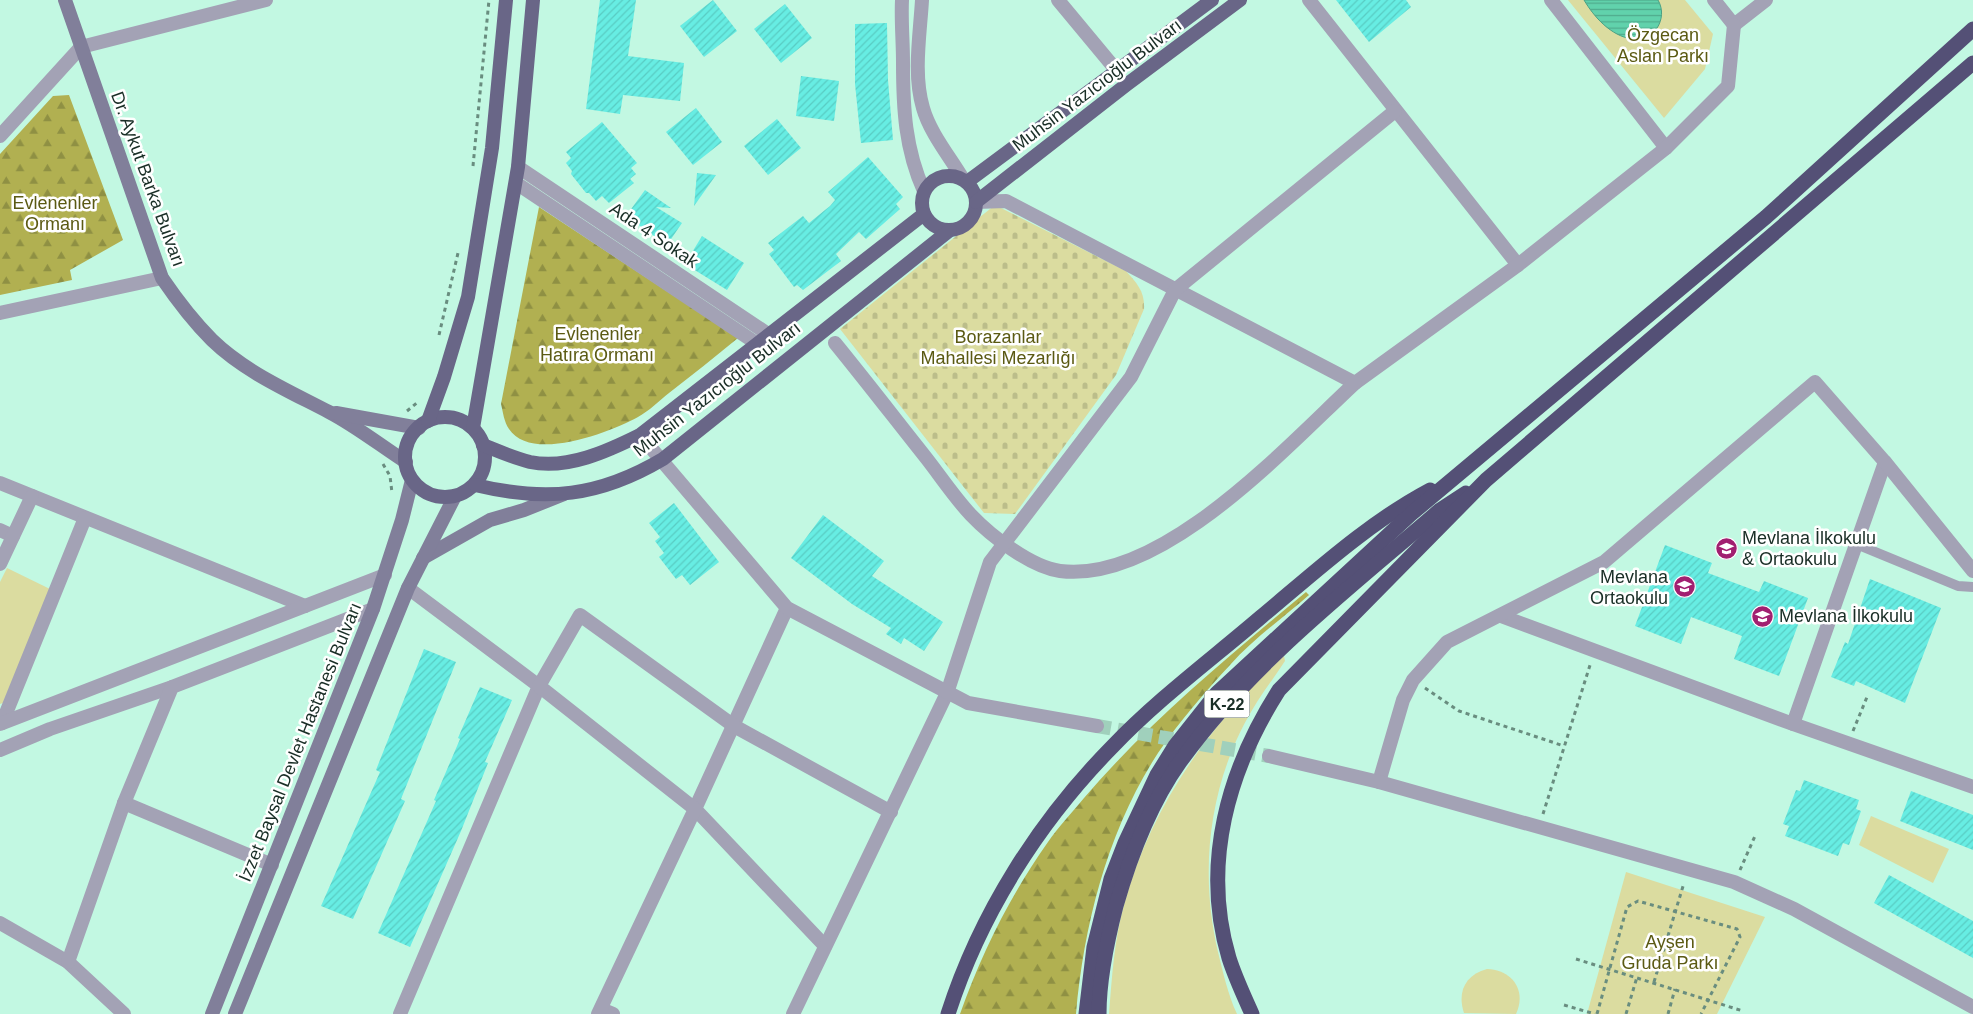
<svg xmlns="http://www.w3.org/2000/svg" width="1973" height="1014" viewBox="0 0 1973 1014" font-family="Arial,sans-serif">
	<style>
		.green { fill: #dbdca0 }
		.forest { fill: url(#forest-firs) }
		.cemetery { fill: url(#cemetery-stones) }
		.water { fill: url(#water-rules); stroke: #4ba184 }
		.building { fill: url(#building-hatch) }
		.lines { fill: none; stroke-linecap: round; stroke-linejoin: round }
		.tertiary-tunnel { stroke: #a0d0bc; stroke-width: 14; stroke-dasharray: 14 7; stroke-linecap: butt }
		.path { stroke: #698d7f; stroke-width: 3; stroke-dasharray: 4 4; stroke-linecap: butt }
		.service { stroke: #a3a2b5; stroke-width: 10 }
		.minor { stroke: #a3a2b5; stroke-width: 14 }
		.tertiary { stroke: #a3a2b5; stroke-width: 14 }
		.secondary { stroke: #817f9a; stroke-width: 14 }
		.primary { stroke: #696687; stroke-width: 14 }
		.motorway { stroke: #545076; stroke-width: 15 }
		.labels { text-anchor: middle; stroke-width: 5; stroke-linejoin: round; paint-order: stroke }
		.shield { fill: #fff; stroke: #5e6d67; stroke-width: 1 }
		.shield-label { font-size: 16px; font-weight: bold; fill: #192e26 }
		.park-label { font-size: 18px; fill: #5b5a13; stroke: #fff }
		.street-label { font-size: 18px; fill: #192e26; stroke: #fff }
		.poi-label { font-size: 18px; fill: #192e26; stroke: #fff; text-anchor: start }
	</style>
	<defs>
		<pattern id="forest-firs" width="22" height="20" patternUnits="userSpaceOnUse" patternTransform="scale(1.25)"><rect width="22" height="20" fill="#b1b051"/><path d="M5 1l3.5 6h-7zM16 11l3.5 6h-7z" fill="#8f9043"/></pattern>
		<pattern id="cemetery-stones" width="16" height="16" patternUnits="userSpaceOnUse" patternTransform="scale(1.25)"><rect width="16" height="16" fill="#dbdca0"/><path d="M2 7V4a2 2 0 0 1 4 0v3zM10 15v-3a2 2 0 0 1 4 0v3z" fill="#bbbd8a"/></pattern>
		<pattern id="water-rules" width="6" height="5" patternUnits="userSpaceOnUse" patternTransform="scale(1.25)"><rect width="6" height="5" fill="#61d2ac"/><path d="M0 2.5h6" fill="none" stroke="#4fab8c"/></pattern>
		<pattern id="building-hatch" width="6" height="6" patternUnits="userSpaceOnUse" patternTransform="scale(1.25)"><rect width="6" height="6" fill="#67ede3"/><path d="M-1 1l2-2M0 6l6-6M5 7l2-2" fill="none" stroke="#59ccc3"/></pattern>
	</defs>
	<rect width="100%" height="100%" fill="#c2f8e2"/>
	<!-- green -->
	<g class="green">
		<path d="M 1568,0 L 1685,0 L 1713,34 L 1705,69 L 1664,118 Z"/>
		<path d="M 7,568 L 50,589 L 3,703 L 0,704 L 0,582 Z"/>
		<path d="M 1284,656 L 1285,661 C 1276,675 1266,688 1257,702 C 1210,776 1198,867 1218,952 C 1223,972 1228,995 1237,1014 L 1109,1014 C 1112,977 1114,941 1124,905 C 1151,806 1209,725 1284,656 Z"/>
		<path d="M 1871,816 L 1949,849 L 1933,883 L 1859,845 Z"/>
		<path d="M 1626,872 L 1765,917 L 1717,1014 L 1587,1014 Z"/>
		<path d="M 1487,969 C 1512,970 1527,990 1516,1014 L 1464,1013 C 1457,992 1465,975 1487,969 Z"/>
	</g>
	<!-- forest -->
	<g class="forest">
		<path d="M 69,95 L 123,240 L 70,270 L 72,280 L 0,295 L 0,154 L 53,96 Z"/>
		<path d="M 539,207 L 738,338 C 715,357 692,375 669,393 C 659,401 649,411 638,417 C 611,432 531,463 509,429 C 504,422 503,412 501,404 Z"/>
		<path d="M 1306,592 L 1309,595 C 1283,618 1253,639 1230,665 C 1204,693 1179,722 1158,753 C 1108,830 1084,923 1076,1014 L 960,1014 C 982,952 1010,896 1048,842 C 1058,827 1072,813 1084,798 C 1150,721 1228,657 1306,592 Z"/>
	</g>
	<!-- cemetery -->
	<path class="cemetery" d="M 995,205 L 1126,271 C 1137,283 1145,292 1144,309 L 1116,375 L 1015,514 L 984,513 L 840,329 Z"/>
	<!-- water -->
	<path class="water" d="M 1584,0 L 1658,0 C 1669,19 1653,43 1632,39 C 1611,36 1594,17 1584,0 Z"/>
	<!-- building -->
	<g class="building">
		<path d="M 600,0 L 636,0 L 628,56 L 684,63 L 680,101 L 623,95 L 620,114 L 586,109 Z"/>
		<path d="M 713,0 L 737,31 L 704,57 L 680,26 Z"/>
		<path d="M 1336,0 L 1406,0 L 1411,7 L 1369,42 Z"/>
		<path d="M 785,4 L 812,38 L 781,63 L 754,29 Z"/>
		<path d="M 887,23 L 888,80 L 893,140 L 861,143 L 855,84 L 855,24 Z"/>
		<path d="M 801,76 L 839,81 L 834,121 L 796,116 Z"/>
		<path d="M 696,108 L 722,142 L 693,165 L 666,132 Z"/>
		<path d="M 777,119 L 801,148 L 768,175 L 744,146 Z"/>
		<path d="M 602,122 L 637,163 L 631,168 L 636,174 L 630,179 L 634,183 L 609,203 L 602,196 L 596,201 L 589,193 L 586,193 L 571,174 L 572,171 L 566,163 L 571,158 L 566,152 Z"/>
		<path d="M 868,157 L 903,197 L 896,204 L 900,209 L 866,239 L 859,232 L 836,254 L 841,261 L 803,290 L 797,285 L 794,287 L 769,254 L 774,250 L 768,243 L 803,216 L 809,223 L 830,206 L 835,200 L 828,192 Z"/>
		<path d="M 697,173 L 716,175 L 694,206 Z"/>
		<path d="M 645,190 L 671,208 L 656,207 L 682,223 L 667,245 L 626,216 Z"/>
		<path d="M 702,236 L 744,263 L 727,290 L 685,264 Z"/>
		<path d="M 674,503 L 719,562 L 690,585 L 682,575 L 676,579 L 659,557 L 664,553 L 655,541 L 660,537 L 649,523 Z"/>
		<path d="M 823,515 L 884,561 L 872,576 L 943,622 L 924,651 L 904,638 L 901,644 L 886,634 L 891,628 L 852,604 L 791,558 Z"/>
		<path d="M 1665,545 L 1712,563 L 1708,573 L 1759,592 L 1764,581 L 1808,598 L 1779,676 L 1734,659 L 1742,636 L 1691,617 L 1681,644 L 1635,626 Z"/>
		<path d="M 1870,579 L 1941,608 L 1905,703 L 1856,681 L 1854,686 L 1831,677 L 1845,642 L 1848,644 Z"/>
		<path d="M 424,649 L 456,662 L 401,799 L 405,801 L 353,919 L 321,906 L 380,772 L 376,770 Z"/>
		<path d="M 480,687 L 512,700 L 485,762 L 488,763 L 461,831 L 410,947 L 378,933 L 436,801 L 434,800 L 460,739 L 458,738 Z"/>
		<path d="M 1804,780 L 1859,800 L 1856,809 L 1861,811 L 1849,845 L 1843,843 L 1838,856 L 1785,836 L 1789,826 L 1783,824 L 1796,790 L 1800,791 Z"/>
		<path d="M 1911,791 L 1973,815 L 1973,850 L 1900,821 Z"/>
		<path d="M 1889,875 L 1973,921 L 1973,958 L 1874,903 Z"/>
	</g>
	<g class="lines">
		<!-- tertiary-tunnel -->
		<path class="tertiary-tunnel" d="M 1097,726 L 1269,756"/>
		<!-- path -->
		<g class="path">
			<path d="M 473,166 L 489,0"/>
			<path d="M 439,335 L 458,253"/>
			<path d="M 407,411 L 418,402"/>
			<path d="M 383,464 L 390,476 L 392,493"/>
			<path d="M 1425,688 L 1459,711 L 1564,746"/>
			<path d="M 1853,731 L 1867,697"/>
			<path d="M 1543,814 L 1591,662"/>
			<path d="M 1740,870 L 1755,836"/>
			<path d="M 1576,959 L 1743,1011"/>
			<path d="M 1654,982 L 1684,883"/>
			<path d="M 1564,1005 L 1595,1014"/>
			<path d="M 1597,1014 L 1627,907 L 1638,901 L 1737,929 L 1740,937 L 1701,1014"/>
			<path d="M 1626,1014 L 1637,977"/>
			<path d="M 1668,1014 L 1675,989"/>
		</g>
		<!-- service -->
		<path class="service" d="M 1856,544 L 1958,586 L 1973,587"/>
		<!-- minor -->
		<g class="minor">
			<path d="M 902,0 C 901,21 903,41 903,62 C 903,108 905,149 924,191"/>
			<path d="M 922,0 C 920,35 913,74 923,108 C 930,133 950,157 963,179"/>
			<path d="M 1058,0 L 1117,71"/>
			<path d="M 1309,0 L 1518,265"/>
			<path d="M 1551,0 L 1666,148"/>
			<path d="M 1714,0 L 1734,25 L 1766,0"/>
			<path d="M 0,136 L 81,47 L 266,0"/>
			<path d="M 518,167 L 768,334"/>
			<path d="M 516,183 L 756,343"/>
			<path d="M 976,202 L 1006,201 L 1355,383 L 1518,265 L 1666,148 L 1728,86 L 1734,25"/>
			<path d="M 0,313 L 162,278"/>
			<path d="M 835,343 C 866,381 896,420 927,459 C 941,477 955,498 971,515 C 991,536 1031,567 1060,571 C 1162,584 1286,447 1355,383"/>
			<path d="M 0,483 L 305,606"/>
			<path d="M 0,530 L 13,536"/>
			<path d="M 0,564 L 32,496"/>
			<path d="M 787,608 L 695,809 L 825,946"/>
			<path d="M 1501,616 L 1793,724 L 1973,787"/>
			<path d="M 2,723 L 85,518"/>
			<path d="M 0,724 L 385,575"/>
			<path d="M 1793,724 L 1885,462"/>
			<path d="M 0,750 L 50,729 L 172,687"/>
			<path d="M 1379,782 L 1403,700 L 1413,680 L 1447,642 L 1604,562 L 1815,382 L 1885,462 L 1973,571"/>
			<path d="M 124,803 L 272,865"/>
			<path d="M 0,923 L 68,962 L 124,1014"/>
			<path d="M 68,962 L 124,803 L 172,687 L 373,609"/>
			<path d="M 601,1009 L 613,1014"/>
			<path d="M 400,1014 L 539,686 L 408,588"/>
			<path d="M 598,1014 L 695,809 L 539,686 L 580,615 L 734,726 L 891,812"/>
			<path d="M 793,1014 L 947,693 L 990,562 L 1131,377 L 1175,290 L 1395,111"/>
		</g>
		<!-- tertiary -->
		<g class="tertiary">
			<path d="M 640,435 L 787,608 L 968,703 L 1097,726"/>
			<path d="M 1269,756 L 1379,782 L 1734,882 L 1794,909 L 1973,1007"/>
		</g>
		<!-- secondary -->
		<g class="secondary">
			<path d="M 65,0 L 162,278 C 177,300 193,321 212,340 C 245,372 289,391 329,412 C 356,426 381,446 406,462"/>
			<path d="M 336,413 L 419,428"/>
			<path d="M 423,558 L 490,520 L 524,510 L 564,494"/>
			<path d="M 212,1014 L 373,609 L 402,520 L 412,480"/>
			<path d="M 235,1014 L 408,588 L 455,496"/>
		</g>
		<!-- primary -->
		<g class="primary">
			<circle cx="949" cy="203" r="27"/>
			<path d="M 967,182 L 1212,0"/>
			<path d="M 976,202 L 1126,85 L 1240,0"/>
			<circle cx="445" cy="457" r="40"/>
			<path d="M 428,421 L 444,377 L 468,297 L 492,148 L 506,0"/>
			<path d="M 473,428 L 518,167 L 533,0"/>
			<path d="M 483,445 C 498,451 514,458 530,462 C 567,470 608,451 640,435 L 924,214"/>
			<path d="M 475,485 C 546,502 599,497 663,459 L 950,230"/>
		</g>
		<!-- motorway -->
		<g class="motorway">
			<path d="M 948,1014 C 980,914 1039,821 1113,746 C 1158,699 1212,659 1261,617 C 1315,572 1368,523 1430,490"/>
			<path d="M 1086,1014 L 1094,947 L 1111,879 L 1125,843 L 1157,775 L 1175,746 L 1217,693 L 1411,514 L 1766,217 L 1973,29"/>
			<path d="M 1099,1014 C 1099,978 1107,941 1116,906 C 1130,857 1150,804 1180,762 C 1250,664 1350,588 1440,510 L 1466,493"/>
			<path d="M 1252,1014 C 1244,996 1235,977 1229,958 C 1201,864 1228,770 1279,690 L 1486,480 L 1973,63"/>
		</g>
	</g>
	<!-- icons -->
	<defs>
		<symbol id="school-disc" viewBox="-11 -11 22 22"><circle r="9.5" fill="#a11f70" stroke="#fff"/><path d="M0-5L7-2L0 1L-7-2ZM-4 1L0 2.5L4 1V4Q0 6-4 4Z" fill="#fff"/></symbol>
	</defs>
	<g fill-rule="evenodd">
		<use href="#school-disc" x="1714" y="536" width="25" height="25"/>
		<use href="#school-disc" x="1672" y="574" width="25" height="25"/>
		<use href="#school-disc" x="1750" y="604" width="25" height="25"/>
	</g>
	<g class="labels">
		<!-- shield labels -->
		<rect class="shield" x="1204.5" y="690.5" width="45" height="27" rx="4"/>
		<g class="shield-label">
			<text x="1227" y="710">K-22</text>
		</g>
		<!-- park labels -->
		<g class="park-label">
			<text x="1663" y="41">Özgecan<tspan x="1663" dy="21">Aslan Parkı</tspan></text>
			<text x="55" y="209">Evlenenler<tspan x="55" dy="21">Ormanı</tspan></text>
			<text x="597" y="340">Evlenenler<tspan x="597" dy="21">Hatıra Ormanı</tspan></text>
			<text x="998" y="343">Borazanlar<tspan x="998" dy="21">Mahallesi Mezarlığı</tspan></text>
			<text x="1670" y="948">Ayşen<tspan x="1670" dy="21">Gruda Parkı</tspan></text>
		</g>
		<!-- street labels -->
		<g class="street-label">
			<text transform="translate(1097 85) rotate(-37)" y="6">Muhsin Yazıcıoğlu Bulvarı</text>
			<text transform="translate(148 179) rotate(70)" y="6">Dr. Aykut Barka Bulvarı</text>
			<text transform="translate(654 235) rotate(34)" y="6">Ada 4 Sokak</text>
			<text transform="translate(717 389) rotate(-38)" y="6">Muhsin Yazıcıoğlu Bulvarı</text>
			<text transform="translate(300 742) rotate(-68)" y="6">İzzet Baysal Devlet Hastanesi Bulvarı</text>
		</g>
		<!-- poi labels -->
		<g class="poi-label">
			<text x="1742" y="544">Mevlana İlkokulu<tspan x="1742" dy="21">&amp; Ortaokulu</tspan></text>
			<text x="1668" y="583" text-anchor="end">Mevlana<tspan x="1668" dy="21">Ortaokulu</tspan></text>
			<text x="1779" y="622">Mevlana İlkokulu</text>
		</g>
	</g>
</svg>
